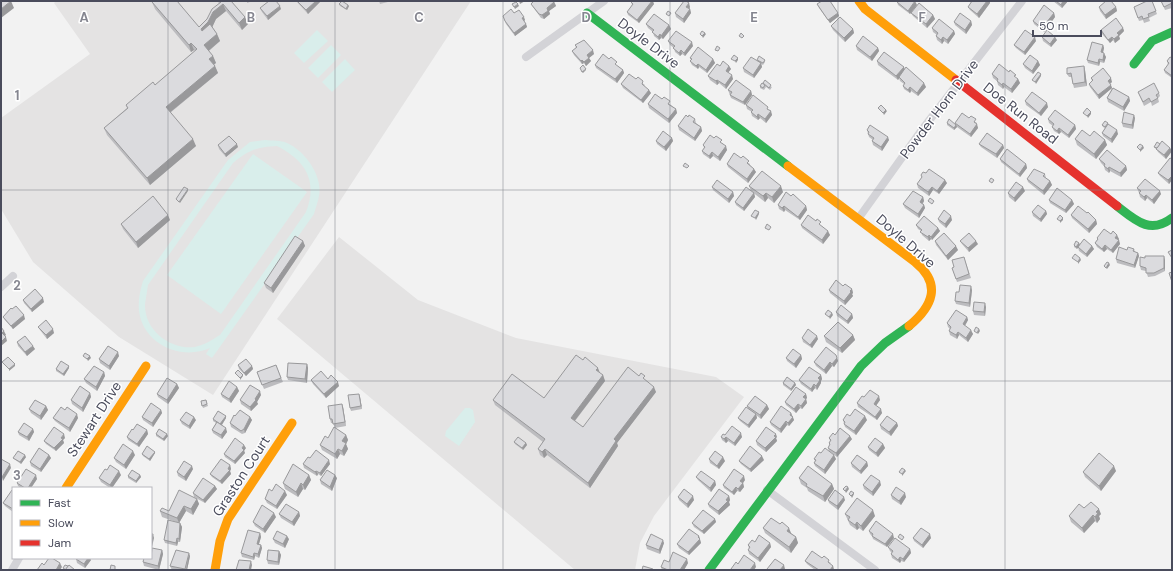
<svg xmlns="http://www.w3.org/2000/svg" width="1173" height="571" viewBox="0 0 1173 571" font-family="'DM Sans',sans-serif">
	<style>
		.education { fill: #e4e3e3 }
		.green { fill: #d9eeeb; fill-rule: evenodd }
		.lines { fill: none; stroke-linecap: round; stroke-linejoin: round }
		.street { stroke: #d3d3d7; stroke-width: 8 }
		.fast { stroke: #30b455; stroke-width: 9 }
		.slow { stroke: #ff9f0a; stroke-width: 9 }
		.jam { stroke: #e5322d; stroke-width: 9 }
		.wall { fill: #bcbcbf }
		.shaded-wall { fill: #99999b }
		.building { fill: #dbdbde; stroke: #99999b }
		.grid { fill: none; stroke: #858690; stroke-width: 1; stroke-opacity: 0.55 }
		.labels { text-anchor: middle; stroke-width: 3; stroke-linejoin: round; paint-order: stroke }
		.street-label { font-size: 14px; fill: #4a4c5c; stroke: #fff }
		.grid-label { font-size: 13px; text-anchor: middle; font-weight: bold; fill: #858690; stroke: #fff; stroke-width: 3; stroke-linejoin: round; paint-order: stroke }
	</style>
	<rect width="100%" height="100%" fill="#f2f2f2"/>
	<!-- education -->
	<g class="education">
		<path d="M 56,1 L 471,1 L 213,395 L 119,337 L 33,262 L 1,209 L 1,118 L 90,54 L 54,3 Z"/>
		<path d="M 339,237 L 418,300 L 516,338 L 716,377 L 744,397 L 654,516 L 640,543 L 635,570 L 575,570 L 277,319 Z"/>
	</g>
	<!-- green -->
	<g class="green">
		<path d="M 317,30 L 328,41 L 304,63 L 294,53 Z"/>
		<path d="M 331,45 L 341,55 L 318,78 L 308,68 Z"/>
		<path d="M 345,59 L 355,70 L 332,92 L 322,82 Z"/>
		<path d="M 265,140 C 272,141 281,140 287,143 C 305,151 323,176 319,196 C 318,202 315,209 314,214 L 212,358 L 206,354 L 210,348 C 181,361 143,344 139,311 C 138,300 140,291 143,281 L 228,160 L 250,142 ZM 277,146 C 306,161 318,181 306,212 L 220,335 C 212,340 204,345 195,347 C 170,350 144,330 145,304 C 146,298 147,291 148,285 L 233,163 C 249,150 257,147 277,146 Z"/>
		<path d="M 253,154 L 307,192 L 221,314 L 167,275 Z"/>
		<path d="M 465,408 L 470,408 L 473,410 L 475,422 L 459,446 L 445,436 L 446,431 Z"/>
	</g>
	<g class="lines">
		<!-- street -->
		<g class="street">
			<path d="M 526,57 L 604,1"/>
			<path d="M 858,219 L 921,131 L 1022,1"/>
			<path d="M 1,287 L 13,276"/>
			<path d="M 767,490 L 875,570"/>
			<path d="M 12,570 L 19,558"/>
		</g>
		<!-- fast -->
		<g class="fast">
			<path d="M 587,13 L 788,166"/>
			<path d="M 1134,64 L 1152,41 L 1172,32"/>
			<path d="M 1117,206 C 1135,220 1150,235 1172,218"/>
			<path d="M 709,570 L 861,366 L 885,343 L 909,326"/>
		</g>
		<!-- slow -->
		<g class="slow">
			<path d="M 859,1 L 865,9 L 956,80"/>
			<path d="M 788,166 L 915,262 C 942,284 933,306 909,326"/>
			<path d="M 66,488 L 146,366"/>
			<path d="M 215,570 L 220,541 L 228,519 L 292,423"/>
		</g>
		<!-- jam -->
		<path class="jam" d="M 956,80 L 1117,206"/>
	</g>
	<!-- wall -->
	<g class="wall">
		<path d="M 218,1 L 231,1 L 248,24 L 242,30 L 226,11 L 216,19 L 212,27 L 217,34 L 220,41 L 209,51 L 213,56 L 216,63 L 214,64 L 218,73 L 170,113 L 196,146 L 150,185 L 107,135 L 104,128 L 127,108 L 126,105 L 155,85 L 195,51 L 194,50 L 191,52 L 155,9 L 152,2 L 199,27 L 207,19 L 219,4 Z"/>
		<path d="M 247,1 L 253,1 L 247,3 Z"/>
		<path d="M 296,1 L 321,1 L 308,14 Z"/>
		<path d="M 379,1 L 392,1 L 380,4 Z"/>
		<path d="M 531,1 L 554,1 L 556,6 L 549,11 L 550,14 L 544,19 L 541,18 L 533,7 L 531,4 L 532,3 Z"/>
		<path d="M 972,1 L 990,1 L 990,3 L 979,18 L 970,10 L 968,7 Z"/>
		<path d="M 1053,1 L 1068,1 L 1062,8 Z"/>
		<path d="M 1152,1 L 1157,14 L 1149,18 L 1150,21 L 1144,23 L 1143,20 L 1139,21 L 1134,7 Z"/>
		<path d="M 1161,1 L 1172,1 L 1172,8 L 1165,10 Z"/>
		<path d="M 631,2 L 654,4 L 639,23 L 628,15 L 627,12 L 632,5 Z"/>
		<path d="M 897,2 L 917,5 L 910,14 L 898,5 Z"/>
		<path d="M 339,4 L 348,5 L 349,6 L 347,10 L 340,6 Z"/>
		<path d="M 817,4 L 838,13 L 839,16 L 830,23 L 819,8 Z"/>
		<path d="M 690,7 L 689,9 L 690,9 L 691,13 L 684,23 L 676,17 L 675,13 Z"/>
		<path d="M 1099,7 L 1116,7 L 1117,11 L 1106,19 L 1100,11 Z"/>
		<path d="M 260,8 L 281,9 L 268,20 L 262,12 Z"/>
		<path d="M 514,13 L 525,20 L 524,21 L 526,24 L 527,27 L 515,36 L 506,24 L 503,16 Z"/>
		<path d="M 911,13 L 933,15 L 935,19 L 927,28 L 913,16 Z"/>
		<path d="M 1054,13 L 1055,17 L 1044,32 L 1034,24 L 1033,21 Z"/>
		<path d="M 971,21 L 972,25 L 966,34 L 955,25 L 954,22 Z"/>
		<path d="M 646,24 L 669,25 L 671,29 L 663,39 L 661,38 L 659,40 L 654,36 L 653,32 L 648,28 Z"/>
		<path d="M 831,26 L 853,29 L 854,33 L 845,42 L 833,30 Z"/>
		<path d="M 932,28 L 954,31 L 955,34 L 948,44 L 944,41 L 942,44 L 937,40 L 936,36 L 937,35 L 933,32 Z"/>
		<path d="M 1123,28 L 1124,31 L 1119,36 L 1120,39 L 1115,43 L 1113,40 L 1110,43 L 1102,34 L 1101,30 Z"/>
		<path d="M 1042,37 L 1057,40 L 1051,47 L 1043,41 Z"/>
		<path d="M 668,41 L 693,46 L 685,56 L 682,54 L 680,56 L 675,52 L 674,48 L 670,45 Z"/>
		<path d="M 1036,41 L 1025,55 L 1016,48 L 1014,45 Z"/>
		<path d="M 575,45 L 594,54 L 589,58 L 591,61 L 586,66 L 584,63 L 582,64 L 574,55 L 572,51 L 576,48 Z"/>
		<path d="M 1103,45 L 1104,48 L 1103,53 L 1106,57 L 1104,63 L 1100,62 L 1099,66 L 1088,63 L 1087,60 Z"/>
		<path d="M 856,46 L 878,48 L 879,51 L 872,61 L 857,50 Z"/>
		<path d="M 690,58 L 713,59 L 715,63 L 707,73 L 699,67 L 698,69 L 692,65 L 690,61 L 691,60 Z"/>
		<path d="M 1172,58 L 1172,78 L 1165,73 L 1164,70 L 1168,65 L 1167,61 Z"/>
		<path d="M 757,60 L 765,60 L 765,62 L 763,65 L 761,64 L 762,67 L 754,78 L 744,72 L 743,68 L 757,61 Z"/>
		<path d="M 877,61 L 905,70 L 926,87 L 918,96 L 911,91 L 910,93 L 904,89 L 903,86 L 904,84 L 900,81 L 899,78 L 898,80 L 878,65 Z"/>
		<path d="M 1038,61 L 1040,65 L 1033,74 L 1025,68 L 1023,64 Z"/>
		<path d="M 595,65 L 618,66 L 623,70 L 624,73 L 617,83 L 596,68 Z"/>
		<path d="M 720,66 L 729,66 L 731,69 L 728,73 L 733,79 L 726,89 L 719,83 L 717,85 L 710,80 L 708,76 Z"/>
		<path d="M 1084,66 L 1085,70 L 1087,86 L 1074,88 L 1073,84 L 1072,77 L 1069,77 L 1067,74 Z"/>
		<path d="M 992,74 L 1018,79 L 1020,83 L 1012,93 L 1004,87 L 1003,89 L 998,85 L 997,81 L 993,78 Z"/>
		<path d="M 1091,78 L 1112,82 L 1110,84 L 1112,88 L 1129,97 L 1130,101 L 1124,111 L 1108,102 L 1107,98 L 1112,88 L 1099,99 L 1090,87 L 1089,84 L 1092,81 Z"/>
		<path d="M 636,79 L 645,85 L 644,86 L 651,93 L 643,103 L 623,88 L 621,84 Z"/>
		<path d="M 763,83 L 772,87 L 770,90 L 765,86 L 766,87 L 764,90 L 760,88 L 760,86 L 764,85 Z"/>
		<path d="M 728,90 L 751,91 L 752,95 L 745,105 L 731,98 Z"/>
		<path d="M 1138,92 L 1159,93 L 1160,96 L 1158,98 L 1159,102 L 1152,106 L 1151,102 L 1144,106 Z"/>
		<path d="M 662,99 L 671,105 L 676,109 L 677,113 L 669,123 L 649,108 L 648,104 Z"/>
		<path d="M 1025,101 L 1048,107 L 1041,116 L 1026,105 Z"/>
		<path d="M 746,105 L 770,110 L 772,115 L 766,123 L 760,118 L 758,120 L 752,116 L 751,112 L 752,112 L 747,109 Z"/>
		<path d="M 688,117 L 695,119 L 696,123 L 701,127 L 702,131 L 695,141 L 679,130 L 678,126 Z"/>
		<path d="M 969,118 L 977,123 L 976,124 L 978,128 L 971,137 L 957,127 L 954,130 L 947,125 L 947,123 L 956,124 L 955,123 Z"/>
		<path d="M 1135,118 L 1133,129 L 1123,127 L 1122,123 Z"/>
		<path d="M 1048,119 L 1075,125 L 1076,129 L 1069,138 L 1061,132 L 1059,134 L 1054,131 L 1052,127 L 1053,126 L 1049,123 Z"/>
		<path d="M 1108,123 L 1108,124 L 1118,134 L 1112,143 L 1103,136 L 1102,133 L 1105,128 L 1103,127 L 1102,125 Z"/>
		<path d="M 867,130 L 889,140 L 882,151 L 873,145 L 872,141 L 873,140 L 869,137 Z"/>
		<path d="M 1090,136 L 1105,140 L 1107,145 L 1096,159 L 1077,145 L 1075,139 Z"/>
		<path d="M 672,138 L 673,141 L 666,151 L 657,144 L 656,141 Z"/>
		<path d="M 723,143 L 723,144 L 727,150 L 720,161 L 713,156 L 710,159 L 703,154 L 702,151 L 704,148 L 703,145 Z"/>
		<path d="M 979,144 L 1003,145 L 1004,148 L 997,158 L 981,147 Z"/>
		<path d="M 1160,144 L 1170,148 L 1172,151 L 1166,159 L 1158,152 L 1157,150 L 1154,147 Z"/>
		<path d="M 218,145 L 238,147 L 226,157 L 219,149 Z"/>
		<path d="M 741,158 L 750,164 L 750,165 L 756,172 L 748,183 L 728,167 L 727,164 Z"/>
		<path d="M 1000,159 L 1026,164 L 1027,168 L 1020,177 L 1001,162 Z"/>
		<path d="M 1099,159 L 1126,166 L 1127,170 L 1121,177 L 1110,171 L 1109,173 L 1105,170 L 1104,166 L 1101,163 Z"/>
		<path d="M 1172,159 L 1172,180 L 1169,184 L 1160,176 L 1158,173 Z"/>
		<path d="M 1045,174 L 1046,178 L 1050,181 L 1052,185 L 1044,195 L 1028,182 L 1027,179 Z"/>
		<path d="M 921,175 L 947,183 L 939,194 L 933,190 L 929,196 L 918,188 L 917,184 L 922,178 Z"/>
		<path d="M 749,186 L 783,192 L 774,203 L 768,198 L 765,202 L 751,191 Z"/>
		<path d="M 712,187 L 733,192 L 734,196 L 729,203 L 713,190 Z"/>
		<path d="M 1137,188 L 1161,194 L 1154,204 L 1147,198 L 1145,201 L 1140,197 L 1139,193 Z"/>
		<path d="M 1025,191 L 1015,202 L 1009,197 L 1008,193 Z"/>
		<path d="M 754,193 L 755,197 L 744,211 L 736,205 L 735,202 Z"/>
		<path d="M 923,197 L 924,201 L 923,204 L 924,205 L 925,208 L 919,218 L 905,208 L 903,204 Z"/>
		<path d="M 1049,200 L 1072,200 L 1074,204 L 1066,213 L 1050,203 Z"/>
		<path d="M 778,205 L 806,206 L 807,210 L 800,220 L 785,210 L 784,212 L 779,209 Z"/>
		<path d="M 1046,211 L 1047,214 L 1041,222 L 1033,216 L 1032,212 Z"/>
		<path d="M 1071,215 L 1096,220 L 1097,224 L 1089,233 L 1072,218 Z"/>
		<path d="M 938,219 L 952,220 L 946,228 L 939,222 Z"/>
		<path d="M 170,220 L 138,248 L 123,229 L 121,224 Z"/>
		<path d="M 801,225 L 822,226 L 830,235 L 823,244 L 802,228 Z"/>
		<path d="M 916,225 L 938,228 L 940,231 L 932,240 L 931,239 L 929,241 L 922,235 L 921,231 L 918,229 Z"/>
		<path d="M 1111,234 L 1119,239 L 1118,240 L 1120,244 L 1113,253 L 1107,249 L 1104,252 L 1097,247 L 1095,243 L 1097,240 L 1097,238 Z"/>
		<path d="M 303,241 L 305,246 L 273,293 L 266,288 L 264,283 Z"/>
		<path d="M 935,241 L 958,250 L 948,260 L 936,245 Z"/>
		<path d="M 960,241 L 978,244 L 969,252 L 962,244 Z"/>
		<path d="M 1079,243 L 1080,245 L 1092,246 L 1094,249 L 1087,257 L 1079,251 L 1078,247 L 1077,249 L 1074,247 L 1074,245 Z"/>
		<path d="M 1134,249 L 1135,252 L 1138,253 L 1139,256 L 1135,268 L 1117,263 L 1116,259 L 1127,250 Z"/>
		<path d="M 964,257 L 971,278 L 957,282 L 952,268 L 954,267 Z"/>
		<path d="M 1165,260 L 1165,271 L 1155,276 L 1148,277 L 1146,271 L 1141,270 L 1140,266 Z"/>
		<path d="M 843,286 L 852,289 L 853,293 L 852,294 L 853,296 L 845,305 L 830,293 L 829,290 Z"/>
		<path d="M 972,290 L 970,307 L 956,304 L 955,301 L 959,292 Z"/>
		<path d="M 23,300 L 44,302 L 32,312 L 24,303 Z"/>
		<path d="M 986,307 L 985,316 L 974,315 L 973,311 Z"/>
		<path d="M 12,309 L 25,319 L 13,329 L 5,320 L 3,317 Z"/>
		<path d="M 836,312 L 852,314 L 853,318 L 848,324 L 837,316 Z"/>
		<path d="M 967,317 L 968,320 L 965,326 L 973,334 L 968,342 L 959,335 L 957,339 L 950,335 L 949,331 L 950,329 L 948,327 L 947,323 Z"/>
		<path d="M 38,327 L 54,333 L 47,339 L 40,330 Z"/>
		<path d="M 853,335 L 855,340 L 842,353 L 826,342 L 824,336 Z"/>
		<path d="M 802,338 L 818,339 L 812,348 L 803,342 Z"/>
		<path d="M 17,342 L 35,349 L 27,356 L 18,346 Z"/>
		<path d="M 801,355 L 802,359 L 796,368 L 787,361 L 786,358 Z"/>
		<path d="M 836,355 L 838,361 L 834,367 L 832,366 L 826,374 L 816,366 L 814,362 Z"/>
		<path d="M 119,356 L 110,370 L 100,363 L 99,359 Z"/>
		<path d="M 307,364 L 308,368 L 307,383 L 288,380 L 287,377 Z"/>
		<path d="M 238,365 L 252,366 L 253,369 L 246,376 L 239,369 Z"/>
		<path d="M 276,365 L 283,382 L 264,389 L 257,372 Z"/>
		<path d="M 69,368 L 64,376 L 56,371 L 56,369 Z"/>
		<path d="M 104,372 L 105,376 L 97,391 L 86,383 L 84,379 Z"/>
		<path d="M 600,373 L 603,375 L 605,381 L 575,421 L 583,427 L 639,376 L 646,381 L 656,392 L 617,443 L 618,446 L 590,488 L 547,455 L 544,458 L 540,455 L 538,449 L 543,442 L 495,405 L 493,400 L 544,398 Z"/>
		<path d="M 821,375 L 822,379 L 821,381 L 821,383 L 817,390 L 815,388 L 812,392 L 801,384 L 799,380 Z"/>
		<path d="M 328,379 L 339,386 L 326,398 L 313,384 L 311,380 Z"/>
		<path d="M 783,383 L 795,383 L 796,385 L 791,391 L 783,385 Z"/>
		<path d="M 177,384 L 179,388 L 168,404 L 158,397 L 157,394 Z"/>
		<path d="M 237,387 L 239,391 L 231,403 L 222,397 L 221,394 Z"/>
		<path d="M 90,393 L 91,397 L 83,412 L 72,404 L 71,400 Z"/>
		<path d="M 359,394 L 360,397 L 362,409 L 351,411 L 350,408 Z"/>
		<path d="M 806,394 L 807,398 L 806,399 L 807,403 L 802,409 L 800,408 L 796,413 L 786,405 L 785,402 Z"/>
		<path d="M 261,395 L 257,402 L 258,404 L 251,411 L 241,404 L 240,400 Z"/>
		<path d="M 864,397 L 880,400 L 876,406 L 882,413 L 877,420 L 858,407 L 857,403 Z"/>
		<path d="M 206,400 L 208,406 L 203,408 L 201,401 Z"/>
		<path d="M 342,404 L 343,407 L 346,426 L 335,428 L 333,423 L 331,423 L 330,419 Z"/>
		<path d="M 767,405 L 769,409 L 761,419 L 756,415 L 757,418 L 749,428 L 740,421 L 738,418 L 748,409 L 747,406 Z"/>
		<path d="M 46,406 L 48,410 L 41,420 L 31,413 L 29,409 Z"/>
		<path d="M 65,410 L 78,418 L 70,432 L 55,421 L 53,418 Z"/>
		<path d="M 161,410 L 162,413 L 153,427 L 143,420 L 142,417 Z"/>
		<path d="M 791,413 L 794,420 L 789,426 L 787,425 L 781,433 L 771,425 L 770,422 Z"/>
		<path d="M 226,416 L 226,418 L 222,425 L 227,432 L 222,439 L 213,433 L 212,430 L 216,423 L 213,421 L 213,419 Z"/>
		<path d="M 850,416 L 867,420 L 856,435 L 845,427 L 843,420 Z"/>
		<path d="M 250,417 L 252,420 L 245,433 L 242,434 L 231,427 L 230,423 Z"/>
		<path d="M 180,420 L 196,420 L 190,429 L 182,424 Z"/>
		<path d="M 897,423 L 898,426 L 891,436 L 881,429 L 880,425 Z"/>
		<path d="M 33,429 L 34,432 L 29,441 L 19,435 L 18,432 Z"/>
		<path d="M 133,430 L 147,430 L 148,434 L 139,447 L 128,440 L 127,437 Z"/>
		<path d="M 156,434 L 168,436 L 164,441 L 156,436 Z"/>
		<path d="M 346,435 L 348,440 L 346,444 L 348,449 L 344,456 L 340,454 L 337,459 L 322,450 L 320,445 L 328,438 Z"/>
		<path d="M 725,435 L 742,437 L 735,446 L 728,441 L 726,443 L 722,440 L 721,437 Z"/>
		<path d="M 835,435 L 852,439 L 837,457 L 829,451 L 828,448 L 830,446 L 829,443 L 830,441 L 829,438 Z"/>
		<path d="M 777,437 L 776,438 L 777,441 L 766,452 L 757,445 L 756,441 Z"/>
		<path d="M 65,438 L 63,440 L 64,443 L 56,451 L 46,444 L 44,441 Z"/>
		<path d="M 514,442 L 526,443 L 527,445 L 523,450 L 515,444 Z"/>
		<path d="M 883,444 L 885,448 L 878,457 L 869,450 L 868,447 Z"/>
		<path d="M 246,448 L 244,450 L 245,453 L 235,464 L 225,457 L 224,454 Z"/>
		<path d="M 155,452 L 155,453 L 150,461 L 143,456 L 142,454 Z"/>
		<path d="M 821,453 L 836,459 L 825,474 L 815,466 L 814,463 L 815,461 L 814,459 Z"/>
		<path d="M 49,455 L 51,458 L 41,472 L 31,466 L 30,462 Z"/>
		<path d="M 135,455 L 126,469 L 116,462 L 114,458 Z"/>
		<path d="M 26,457 L 21,464 L 14,459 L 13,458 Z"/>
		<path d="M 310,458 L 330,464 L 321,476 L 318,474 L 317,476 L 304,468 L 303,464 Z"/>
		<path d="M 709,459 L 725,461 L 719,469 L 710,463 Z"/>
		<path d="M 764,460 L 751,472 L 741,464 L 739,461 Z"/>
		<path d="M 867,462 L 868,466 L 861,474 L 852,467 L 851,463 Z"/>
		<path d="M 230,465 L 231,469 L 230,471 L 231,474 L 222,484 L 212,477 L 210,474 Z"/>
		<path d="M 193,469 L 186,481 L 178,476 L 177,472 Z"/>
		<path d="M 1116,471 L 1101,491 L 1085,477 L 1083,472 Z"/>
		<path d="M 121,475 L 112,488 L 110,488 L 101,482 L 99,478 Z"/>
		<path d="M 140,475 L 141,477 L 136,483 L 128,478 L 128,476 Z"/>
		<path d="M 309,475 L 311,480 L 305,490 L 303,489 L 298,497 L 285,489 L 283,483 Z"/>
		<path d="M 696,477 L 715,481 L 716,485 L 711,492 L 698,480 Z"/>
		<path d="M 337,478 L 332,491 L 321,484 L 320,480 Z"/>
		<path d="M 799,478 L 832,484 L 834,489 L 825,502 L 808,491 L 807,488 L 801,484 Z"/>
		<path d="M 37,479 L 31,488 L 21,488 L 18,486 L 17,483 Z"/>
		<path d="M 745,480 L 743,483 L 744,487 L 740,492 L 737,491 L 734,495 L 724,488 L 723,485 Z"/>
		<path d="M 863,485 L 881,485 L 873,496 L 864,489 Z"/>
		<path d="M 215,486 L 217,489 L 205,503 L 194,497 L 193,493 Z"/>
		<path d="M 13,491 L 13,512 L 5,506 L 3,503 Z"/>
		<path d="M 272,491 L 287,495 L 277,509 L 267,503 L 265,499 Z"/>
		<path d="M 891,495 L 906,497 L 901,505 L 892,499 Z"/>
		<path d="M 729,496 L 730,500 L 729,502 L 730,505 L 719,515 L 709,507 L 708,504 Z"/>
		<path d="M 678,497 L 694,500 L 688,508 L 679,500 Z"/>
		<path d="M 197,499 L 199,504 L 193,515 L 186,511 L 179,523 L 162,517 L 160,511 L 169,511 Z"/>
		<path d="M 828,500 L 845,500 L 838,510 L 829,503 Z"/>
		<path d="M 1084,508 L 1101,514 L 1099,516 L 1100,519 L 1097,523 L 1095,521 L 1084,533 L 1071,522 L 1069,516 Z"/>
		<path d="M 299,512 L 300,516 L 294,526 L 281,518 L 279,514 Z"/>
		<path d="M 845,514 L 875,516 L 863,531 L 859,528 L 857,530 L 850,525 Z"/>
		<path d="M 276,517 L 265,533 L 255,526 L 253,522 Z"/>
		<path d="M 715,519 L 716,522 L 704,534 L 694,527 L 692,523 Z"/>
		<path d="M 180,523 L 182,527 L 180,542 L 178,542 L 177,546 L 165,543 L 164,540 Z"/>
		<path d="M 763,528 L 791,533 L 796,537 L 798,543 L 791,553 L 765,533 Z"/>
		<path d="M 869,531 L 894,538 L 887,547 L 873,539 L 872,536 L 870,534 Z"/>
		<path d="M 260,533 L 261,537 L 259,544 L 261,545 L 262,548 L 259,558 L 255,556 L 254,560 L 242,557 L 241,553 Z"/>
		<path d="M 699,536 L 701,543 L 689,555 L 679,548 L 677,544 Z"/>
		<path d="M 913,538 L 931,538 L 923,548 L 914,541 Z"/>
		<path d="M 273,539 L 289,539 L 285,548 L 275,543 Z"/>
		<path d="M 755,542 L 770,543 L 771,547 L 760,562 L 749,554 L 748,550 L 749,549 L 748,545 Z"/>
		<path d="M 664,543 L 660,554 L 647,549 L 646,545 Z"/>
		<path d="M 888,547 L 910,549 L 911,553 L 904,562 L 901,561 L 900,563 L 892,558 L 891,554 L 892,553 L 890,551 Z"/>
		<path d="M 162,550 L 163,554 L 159,570 L 144,566 L 143,562 Z"/>
		<path d="M 279,551 L 281,555 L 279,565 L 268,564 L 267,560 Z"/>
		<path d="M 190,556 L 187,570 L 172,570 L 170,566 Z"/>
		<path d="M 822,558 L 831,563 L 830,564 L 833,566 L 834,570 L 815,570 L 807,564 L 805,561 Z"/>
		<path d="M 76,559 L 91,560 L 85,568 L 77,563 Z"/>
		<path d="M 669,562 L 688,563 L 684,570 L 662,570 L 661,567 Z"/>
	</g>
	<!-- shaded-wall -->
	<g class="shaded-wall">
		<path d="M 11,1 L 14,8 L 1,18 L 1,9 Z"/>
		<path d="M 316,1 L 321,1 L 308,14 L 306,10 Z"/>
		<path d="M 519,1 L 525,1 L 520,4 Z"/>
		<path d="M 652,1 L 653,1 L 654,4 L 639,23 L 637,20 Z"/>
		<path d="M 915,1 L 917,5 L 910,14 L 908,11 Z"/>
		<path d="M 987,1 L 990,1 L 990,3 L 979,18 L 977,14 Z"/>
		<path d="M 1063,1 L 1068,1 L 1062,8 L 1061,5 Z"/>
		<path d="M 554,2 L 556,6 L 549,11 L 550,14 L 544,19 L 542,15 L 547,8 Z"/>
		<path d="M 689,3 L 690,7 L 688,11 L 686,7 Z"/>
		<path d="M 223,4 L 226,11 L 216,19 L 211,30 L 203,36 L 201,29 L 213,12 Z"/>
		<path d="M 518,4 L 519,6 L 515,9 L 514,7 Z"/>
		<path d="M 348,5 L 349,6 L 347,10 L 346,9 Z"/>
		<path d="M 280,6 L 281,9 L 268,20 L 267,16 Z"/>
		<path d="M 1116,7 L 1117,11 L 1106,19 L 1105,15 Z"/>
		<path d="M 690,9 L 691,13 L 684,23 L 683,19 Z"/>
		<path d="M 838,13 L 839,16 L 830,23 L 828,20 Z"/>
		<path d="M 1054,13 L 1055,17 L 1044,32 L 1042,28 Z"/>
		<path d="M 933,15 L 935,19 L 927,28 L 926,24 Z"/>
		<path d="M 245,17 L 248,24 L 242,30 L 239,23 Z"/>
		<path d="M 524,17 L 525,20 L 523,22 L 522,18 Z"/>
		<path d="M 971,21 L 972,25 L 966,34 L 965,30 Z"/>
		<path d="M 526,24 L 527,27 L 515,36 L 514,33 Z"/>
		<path d="M 669,25 L 671,29 L 663,39 L 661,36 Z"/>
		<path d="M 1123,28 L 1124,31 L 1119,36 L 1120,39 L 1115,43 L 1114,39 L 1117,33 Z"/>
		<path d="M 853,29 L 854,33 L 845,42 L 844,38 Z"/>
		<path d="M 954,31 L 955,34 L 948,44 L 947,40 Z"/>
		<path d="M 705,33 L 706,34 L 703,38 L 702,36 Z"/>
		<path d="M 217,34 L 220,41 L 207,52 L 204,45 Z"/>
		<path d="M 660,34 L 661,38 L 659,40 L 658,37 Z"/>
		<path d="M 943,37 L 944,41 L 942,44 L 941,40 Z"/>
		<path d="M 1035,37 L 1036,41 L 1025,55 L 1024,52 Z"/>
		<path d="M 1055,37 L 1057,40 L 1051,47 L 1050,44 Z"/>
		<path d="M 1112,37 L 1113,40 L 1110,43 L 1108,40 Z"/>
		<path d="M 692,42 L 693,46 L 685,56 L 684,53 Z"/>
		<path d="M 191,43 L 194,50 L 191,52 L 189,45 Z"/>
		<path d="M 1103,45 L 1104,48 L 1102,56 L 1101,52 Z"/>
		<path d="M 878,48 L 879,51 L 872,61 L 870,57 Z"/>
		<path d="M 593,50 L 594,54 L 589,58 L 591,61 L 586,66 L 584,62 L 587,55 Z"/>
		<path d="M 681,50 L 682,54 L 680,56 L 679,53 Z"/>
		<path d="M 1104,53 L 1106,57 L 1104,63 L 1103,60 Z"/>
		<path d="M 213,56 L 216,63 L 212,66 L 209,59 Z"/>
		<path d="M 738,58 L 738,60 L 736,63 L 735,61 Z"/>
		<path d="M 713,59 L 715,63 L 707,73 L 706,70 Z"/>
		<path d="M 1099,59 L 1100,62 L 1099,66 L 1098,63 Z"/>
		<path d="M 582,60 L 584,63 L 582,64 L 581,61 Z"/>
		<path d="M 1038,61 L 1040,65 L 1033,74 L 1032,71 Z"/>
		<path d="M 761,63 L 762,67 L 754,78 L 753,75 Z"/>
		<path d="M 698,64 L 699,67 L 698,69 L 696,66 Z"/>
		<path d="M 215,66 L 218,73 L 168,114 L 166,107 Z"/>
		<path d="M 729,66 L 731,69 L 727,74 L 726,71 Z"/>
		<path d="M 1084,66 L 1085,70 L 1087,86 L 1085,82 Z"/>
		<path d="M 904,67 L 905,70 L 898,80 L 896,76 Z"/>
		<path d="M 586,69 L 586,70 L 583,73 L 582,72 Z"/>
		<path d="M 623,70 L 624,73 L 617,83 L 615,79 Z"/>
		<path d="M 1041,74 L 1041,76 L 1036,84 L 1035,82 Z"/>
		<path d="M 732,75 L 733,79 L 726,89 L 725,85 Z"/>
		<path d="M 1111,78 L 1112,82 L 1109,84 L 1108,81 Z"/>
		<path d="M 1018,79 L 1020,83 L 1012,93 L 1011,89 Z"/>
		<path d="M 717,80 L 719,83 L 717,85 L 716,81 Z"/>
		<path d="M 924,83 L 926,87 L 918,96 L 917,93 Z"/>
		<path d="M 1003,83 L 1004,87 L 1003,89 L 1002,85 Z"/>
		<path d="M 1111,85 L 1112,88 L 1099,99 L 1098,95 Z"/>
		<path d="M 910,87 L 911,91 L 910,93 L 908,90 Z"/>
		<path d="M 649,90 L 651,93 L 643,103 L 641,100 Z"/>
		<path d="M 751,91 L 752,95 L 745,105 L 743,102 Z"/>
		<path d="M 1129,97 L 1130,101 L 1124,111 L 1123,107 Z"/>
		<path d="M 1047,103 L 1048,107 L 1041,116 L 1039,113 Z"/>
		<path d="M 676,109 L 677,113 L 669,123 L 668,119 Z"/>
		<path d="M 886,110 L 887,111 L 884,115 L 883,113 Z"/>
		<path d="M 771,111 L 772,115 L 766,123 L 765,119 Z"/>
		<path d="M 1091,112 L 1091,114 L 1088,118 L 1087,116 Z"/>
		<path d="M 758,114 L 760,118 L 758,120 L 757,117 Z"/>
		<path d="M 1134,115 L 1135,118 L 1133,129 L 1132,125 Z"/>
		<path d="M 977,124 L 978,128 L 971,137 L 970,134 Z"/>
		<path d="M 956,125 L 957,127 L 954,130 L 954,128 Z"/>
		<path d="M 1075,125 L 1076,129 L 1069,138 L 1068,135 Z"/>
		<path d="M 701,127 L 702,131 L 695,141 L 694,138 Z"/>
		<path d="M 1059,128 L 1061,132 L 1059,134 L 1057,131 Z"/>
		<path d="M 1117,130 L 1118,134 L 1112,143 L 1111,139 Z"/>
		<path d="M 888,137 L 889,140 L 882,151 L 881,147 Z"/>
		<path d="M 672,138 L 673,141 L 666,151 L 664,147 Z"/>
		<path d="M 193,139 L 196,146 L 150,185 L 147,178 Z"/>
		<path d="M 1105,140 L 1107,145 L 1096,159 L 1094,154 Z"/>
		<path d="M 237,144 L 238,147 L 226,157 L 225,154 Z"/>
		<path d="M 1003,145 L 1004,148 L 997,158 L 996,154 Z"/>
		<path d="M 726,146 L 727,150 L 720,161 L 718,157 Z"/>
		<path d="M 1143,146 L 1144,148 L 1140,152 L 1140,150 Z"/>
		<path d="M 1170,148 L 1172,151 L 1166,159 L 1164,155 Z"/>
		<path d="M 712,152 L 713,156 L 710,159 L 709,156 Z"/>
		<path d="M 1026,164 L 1027,168 L 1020,177 L 1019,174 Z"/>
		<path d="M 1126,166 L 1127,170 L 1121,177 L 1120,173 Z"/>
		<path d="M 1109,167 L 1110,171 L 1109,173 L 1108,169 Z"/>
		<path d="M 754,169 L 756,172 L 748,183 L 747,179 Z"/>
		<path d="M 1171,177 L 1172,180 L 1169,184 L 1168,180 Z"/>
		<path d="M 945,180 L 947,183 L 939,194 L 937,191 Z"/>
		<path d="M 1050,181 L 1052,185 L 1044,195 L 1043,191 Z"/>
		<path d="M 781,186 L 783,192 L 774,203 L 772,197 Z"/>
		<path d="M 932,187 L 933,190 L 929,196 L 928,192 Z"/>
		<path d="M 1023,187 L 1025,191 L 1015,202 L 1014,198 Z"/>
		<path d="M 188,189 L 188,191 L 180,203 L 179,202 Z"/>
		<path d="M 1160,191 L 1161,194 L 1154,204 L 1152,200 Z"/>
		<path d="M 733,192 L 734,196 L 729,203 L 728,199 Z"/>
		<path d="M 754,193 L 755,197 L 744,211 L 743,208 Z"/>
		<path d="M 766,193 L 768,198 L 765,202 L 763,196 Z"/>
		<path d="M 1146,195 L 1147,198 L 1145,201 L 1144,197 Z"/>
		<path d="M 923,197 L 924,201 L 921,205 L 920,202 Z"/>
		<path d="M 1072,200 L 1074,204 L 1066,213 L 1065,210 Z"/>
		<path d="M 924,205 L 925,208 L 919,218 L 918,214 Z"/>
		<path d="M 784,206 L 785,210 L 784,212 L 782,208 Z"/>
		<path d="M 806,206 L 807,210 L 800,220 L 798,217 Z"/>
		<path d="M 1046,211 L 1047,214 L 1041,222 L 1040,219 Z"/>
		<path d="M 759,212 L 759,214 L 756,220 L 755,218 Z"/>
		<path d="M 168,215 L 170,220 L 138,248 L 136,242 Z"/>
		<path d="M 951,216 L 952,220 L 946,228 L 945,224 Z"/>
		<path d="M 1063,218 L 1063,220 L 1060,223 L 1060,221 Z"/>
		<path d="M 1096,220 L 1097,224 L 1089,233 L 1088,229 Z"/>
		<path d="M 938,228 L 940,231 L 932,240 L 931,237 Z"/>
		<path d="M 828,231 L 830,235 L 823,244 L 822,240 Z"/>
		<path d="M 929,235 L 931,239 L 929,241 L 928,237 Z"/>
		<path d="M 1117,235 L 1119,239 L 1117,241 L 1115,238 Z"/>
		<path d="M 1119,240 L 1120,244 L 1113,253 L 1111,250 Z"/>
		<path d="M 303,241 L 305,246 L 273,293 L 271,288 Z"/>
		<path d="M 976,241 L 978,244 L 969,252 L 968,248 Z"/>
		<path d="M 1079,243 L 1080,245 L 1077,249 L 1076,247 Z"/>
		<path d="M 1105,245 L 1107,249 L 1104,252 L 1102,249 Z"/>
		<path d="M 956,246 L 958,250 L 948,260 L 946,256 Z"/>
		<path d="M 1092,246 L 1094,249 L 1087,257 L 1086,254 Z"/>
		<path d="M 1138,253 L 1139,256 L 1135,268 L 1134,265 Z"/>
		<path d="M 1164,256 L 1165,260 L 1165,271 L 1164,268 Z"/>
		<path d="M 1080,258 L 1081,260 L 1078,264 L 1078,262 Z"/>
		<path d="M 1109,263 L 1110,265 L 1107,269 L 1106,268 Z"/>
		<path d="M 971,286 L 972,290 L 970,307 L 969,303 Z"/>
		<path d="M 852,289 L 853,293 L 852,294 L 853,296 L 845,305 L 844,301 Z"/>
		<path d="M 43,298 L 44,302 L 32,312 L 31,309 Z"/>
		<path d="M 985,303 L 986,307 L 985,316 L 984,312 Z"/>
		<path d="M 832,313 L 833,315 L 830,319 L 829,317 Z"/>
		<path d="M 852,314 L 853,318 L 848,324 L 847,321 Z"/>
		<path d="M 24,315 L 25,319 L 13,329 L 11,326 Z"/>
		<path d="M 967,317 L 968,320 L 964,327 L 963,324 Z"/>
		<path d="M 53,329 L 54,333 L 47,339 L 46,335 Z"/>
		<path d="M 979,329 L 980,331 L 978,334 L 977,333 Z"/>
		<path d="M 971,330 L 973,334 L 968,342 L 966,338 Z"/>
		<path d="M 4,331 L 6,335 L 4,337 L 2,333 Z"/>
		<path d="M 958,332 L 959,335 L 957,339 L 956,335 Z"/>
		<path d="M 853,335 L 855,340 L 842,353 L 840,348 Z"/>
		<path d="M 817,336 L 818,339 L 812,348 L 810,345 Z"/>
		<path d="M 6,337 L 7,341 L 1,346 L 1,342 Z"/>
		<path d="M 33,346 L 35,349 L 27,356 L 25,352 Z"/>
		<path d="M 118,352 L 119,356 L 110,370 L 109,366 Z"/>
		<path d="M 801,355 L 802,359 L 796,368 L 794,364 Z"/>
		<path d="M 90,356 L 91,358 L 88,361 L 87,359 Z"/>
		<path d="M 837,358 L 838,361 L 834,367 L 832,364 Z"/>
		<path d="M 830,362 L 832,366 L 826,374 L 824,370 Z"/>
		<path d="M 15,364 L 15,366 L 9,371 L 9,369 Z"/>
		<path d="M 307,364 L 308,368 L 307,383 L 305,379 Z"/>
		<path d="M 69,366 L 69,368 L 64,376 L 63,374 Z"/>
		<path d="M 252,366 L 253,369 L 246,376 L 244,373 Z"/>
		<path d="M 598,368 L 600,373 L 596,370 Z"/>
		<path d="M 104,372 L 105,376 L 97,391 L 96,387 Z"/>
		<path d="M 243,375 L 243,376 L 240,380 L 240,378 Z"/>
		<path d="M 603,375 L 605,381 L 573,423 L 571,418 Z"/>
		<path d="M 821,375 L 822,379 L 821,381 L 821,383 L 817,390 L 816,386 L 818,378 Z"/>
		<path d="M 338,382 L 339,386 L 326,398 L 324,394 Z"/>
		<path d="M 795,383 L 796,385 L 791,391 L 791,389 Z"/>
		<path d="M 177,384 L 179,388 L 168,404 L 167,400 Z"/>
		<path d="M 814,384 L 815,388 L 812,392 L 811,389 Z"/>
		<path d="M 237,387 L 239,391 L 231,403 L 229,399 Z"/>
		<path d="M 654,387 L 656,392 L 617,443 L 618,446 L 590,488 L 588,483 L 614,439 Z"/>
		<path d="M 260,391 L 261,395 L 257,402 L 258,404 L 251,411 L 250,407 Z"/>
		<path d="M 90,393 L 91,397 L 83,412 L 82,408 Z"/>
		<path d="M 359,394 L 360,397 L 362,409 L 361,406 Z"/>
		<path d="M 806,394 L 807,398 L 806,399 L 807,403 L 802,409 L 801,406 L 803,397 Z"/>
		<path d="M 879,396 L 880,400 L 875,407 L 874,404 Z"/>
		<path d="M 342,404 L 343,407 L 346,426 L 345,422 Z"/>
		<path d="M 798,404 L 800,408 L 796,413 L 794,409 Z"/>
		<path d="M 767,405 L 769,409 L 761,419 L 760,415 Z"/>
		<path d="M 46,406 L 48,410 L 41,420 L 40,416 Z"/>
		<path d="M 881,409 L 882,413 L 877,420 L 875,417 Z"/>
		<path d="M 161,410 L 162,413 L 153,427 L 152,423 Z"/>
		<path d="M 791,413 L 794,420 L 789,426 L 788,423 L 790,415 Z"/>
		<path d="M 77,414 L 78,418 L 70,432 L 69,428 Z"/>
		<path d="M 756,414 L 757,418 L 749,428 L 748,425 Z"/>
		<path d="M 226,416 L 226,418 L 221,426 L 220,424 Z"/>
		<path d="M 865,416 L 867,420 L 856,435 L 854,431 Z"/>
		<path d="M 194,417 L 196,420 L 190,429 L 189,426 Z"/>
		<path d="M 250,417 L 252,420 L 245,433 L 244,429 Z"/>
		<path d="M 786,421 L 787,425 L 781,433 L 780,429 Z"/>
		<path d="M 897,423 L 898,426 L 891,436 L 889,432 Z"/>
		<path d="M 226,428 L 227,432 L 222,439 L 221,435 Z"/>
		<path d="M 33,429 L 34,432 L 29,441 L 27,437 Z"/>
		<path d="M 147,430 L 148,434 L 139,447 L 137,444 Z"/>
		<path d="M 741,433 L 742,437 L 735,446 L 734,443 Z"/>
		<path d="M 64,434 L 65,438 L 63,440 L 64,443 L 56,451 L 54,448 Z"/>
		<path d="M 167,434 L 168,436 L 164,441 L 163,439 Z"/>
		<path d="M 776,434 L 777,437 L 776,438 L 777,441 L 766,452 L 765,448 Z"/>
		<path d="M 346,435 L 348,440 L 346,444 L 348,449 L 344,456 L 342,451 L 342,441 Z"/>
		<path d="M 850,436 L 852,439 L 837,457 L 836,453 Z"/>
		<path d="M 726,437 L 728,441 L 726,443 L 724,439 Z"/>
		<path d="M 526,443 L 527,445 L 523,450 L 522,448 Z"/>
		<path d="M 883,444 L 885,448 L 878,457 L 876,453 Z"/>
		<path d="M 244,445 L 246,448 L 244,451 L 245,453 L 235,464 L 234,461 Z"/>
		<path d="M 338,449 L 340,454 L 337,459 L 335,454 Z"/>
		<path d="M 545,449 L 547,455 L 544,458 L 542,452 Z"/>
		<path d="M 133,451 L 135,455 L 126,469 L 124,465 Z"/>
		<path d="M 155,452 L 155,453 L 150,461 L 149,459 Z"/>
		<path d="M 25,455 L 26,457 L 21,464 L 20,462 Z"/>
		<path d="M 49,455 L 51,458 L 41,472 L 40,469 Z"/>
		<path d="M 834,455 L 836,459 L 825,474 L 824,470 Z"/>
		<path d="M 762,456 L 764,460 L 751,472 L 750,469 Z"/>
		<path d="M 723,457 L 725,461 L 719,469 L 717,466 Z"/>
		<path d="M 329,460 L 330,464 L 321,476 L 320,473 Z"/>
		<path d="M 867,462 L 868,466 L 861,474 L 860,471 Z"/>
		<path d="M 10,464 L 11,468 L 3,481 L 2,477 Z"/>
		<path d="M 230,465 L 231,469 L 230,471 L 231,474 L 222,484 L 220,481 Z"/>
		<path d="M 192,466 L 193,469 L 186,481 L 184,477 Z"/>
		<path d="M 1114,466 L 1116,471 L 1101,491 L 1099,486 Z"/>
		<path d="M 905,470 L 906,471 L 902,476 L 902,474 Z"/>
		<path d="M 119,471 L 121,475 L 112,488 L 111,488 L 110,485 Z"/>
		<path d="M 316,471 L 318,474 L 317,476 L 315,472 Z"/>
		<path d="M 36,475 L 37,479 L 31,488 L 28,488 Z"/>
		<path d="M 140,475 L 141,477 L 136,483 L 136,481 Z"/>
		<path d="M 309,475 L 311,480 L 305,490 L 303,485 Z"/>
		<path d="M 335,475 L 337,478 L 332,491 L 330,487 Z"/>
		<path d="M 744,476 L 745,480 L 743,483 L 744,487 L 740,492 L 738,489 L 740,481 Z"/>
		<path d="M 715,481 L 716,485 L 711,492 L 710,488 Z"/>
		<path d="M 880,481 L 881,485 L 873,496 L 872,492 Z"/>
		<path d="M 301,483 L 303,489 L 298,497 L 296,492 Z"/>
		<path d="M 832,484 L 834,489 L 825,502 L 823,496 Z"/>
		<path d="M 215,486 L 217,489 L 205,503 L 203,500 Z"/>
		<path d="M 736,487 L 737,491 L 734,495 L 732,492 Z"/>
		<path d="M 848,487 L 849,489 L 846,493 L 845,491 Z"/>
		<path d="M 285,491 L 287,495 L 277,509 L 276,506 Z"/>
		<path d="M 854,493 L 854,494 L 852,498 L 851,496 Z"/>
		<path d="M 905,493 L 906,497 L 901,505 L 899,501 Z"/>
		<path d="M 693,496 L 694,500 L 688,508 L 687,504 Z"/>
		<path d="M 729,496 L 730,500 L 729,502 L 730,505 L 719,515 L 718,511 Z"/>
		<path d="M 844,497 L 845,500 L 838,510 L 837,506 Z"/>
		<path d="M 197,499 L 199,504 L 193,515 L 191,509 Z"/>
		<path d="M 184,506 L 186,511 L 179,523 L 177,518 Z"/>
		<path d="M 1099,509 L 1101,514 L 1099,516 L 1100,519 L 1097,523 L 1095,517 L 1096,512 Z"/>
		<path d="M 873,510 L 875,516 L 863,531 L 861,526 Z"/>
		<path d="M 299,512 L 300,516 L 294,526 L 292,522 Z"/>
		<path d="M 274,513 L 276,517 L 265,533 L 263,529 Z"/>
		<path d="M 1093,515 L 1095,521 L 1084,533 L 1082,528 Z"/>
		<path d="M 715,519 L 716,522 L 704,534 L 702,531 Z"/>
		<path d="M 857,522 L 859,528 L 857,530 L 855,525 Z"/>
		<path d="M 180,523 L 182,527 L 180,542 L 179,539 Z"/>
		<path d="M 789,528 L 791,533 L 789,536 L 787,531 Z"/>
		<path d="M 260,533 L 261,537 L 258,547 L 257,544 Z"/>
		<path d="M 153,534 L 154,538 L 152,547 L 151,542 Z"/>
		<path d="M 893,534 L 894,538 L 887,547 L 885,544 Z"/>
		<path d="M 930,534 L 931,538 L 923,548 L 922,545 Z"/>
		<path d="M 287,536 L 289,539 L 285,548 L 283,544 Z"/>
		<path d="M 699,536 L 701,543 L 689,555 L 688,552 Z"/>
		<path d="M 796,537 L 798,543 L 791,553 L 789,547 Z"/>
		<path d="M 177,538 L 178,542 L 177,546 L 176,543 Z"/>
		<path d="M 663,540 L 664,543 L 660,554 L 659,550 Z"/>
		<path d="M 770,543 L 771,547 L 760,562 L 758,558 Z"/>
		<path d="M 261,545 L 262,548 L 259,558 L 258,554 Z"/>
		<path d="M 910,549 L 911,553 L 904,562 L 903,559 Z"/>
		<path d="M 162,550 L 163,554 L 159,570 L 158,566 Z"/>
		<path d="M 279,551 L 281,555 L 279,565 L 278,562 Z"/>
		<path d="M 189,553 L 190,556 L 187,570 L 186,570 Z"/>
		<path d="M 254,553 L 255,556 L 254,560 L 253,557 Z"/>
		<path d="M 900,557 L 901,561 L 900,563 L 898,560 Z"/>
		<path d="M 88,558 L 90,558 L 91,560 L 85,568 L 84,564 Z"/>
		<path d="M 687,559 L 688,563 L 684,570 L 680,570 Z"/>
		<path d="M 251,561 L 252,565 L 251,570 L 249,570 Z"/>
		<path d="M 60,563 L 62,567 L 60,570 L 56,570 Z"/>
		<path d="M 755,563 L 756,567 L 754,570 L 750,570 Z"/>
		<path d="M 784,565 L 785,569 L 784,570 L 780,570 Z"/>
		<path d="M 833,566 L 834,570 L 830,570 Z"/>
	</g>
	<!-- building -->
	<g class="building">
		<path d="M 1,1 L 11,1 L 1,9 Z"/>
		<path d="M 153,1 L 177,1 L 199,27 L 207,19 L 212,9 L 221,2 L 221,1 L 231,1 L 245,17 L 239,23 L 223,4 L 213,12 L 208,22 L 201,29 L 202,31 L 210,24 L 217,34 L 204,45 L 213,56 L 209,59 L 215,66 L 166,107 L 193,139 L 147,178 L 104,128 L 128,108 L 126,105 L 153,82 L 155,85 L 197,49 L 191,43 L 189,45 L 152,2 Z"/>
		<path d="M 269,1 L 276,1 L 280,6 L 267,16 L 260,8 Z"/>
		<path d="M 297,1 L 316,1 L 306,10 Z"/>
		<path d="M 342,1 L 348,5 L 346,9 L 339,4 Z"/>
		<path d="M 532,1 L 554,1 L 554,2 L 547,8 L 548,11 L 542,15 L 539,14 L 531,4 L 533,2 Z"/>
		<path d="M 632,1 L 652,1 L 637,20 L 627,12 L 633,4 L 631,2 Z"/>
		<path d="M 684,1 L 686,1 L 689,3 L 686,7 L 690,9 L 683,19 L 675,13 Z"/>
		<path d="M 822,1 L 830,1 L 838,13 L 828,20 L 817,4 Z"/>
		<path d="M 897,1 L 915,1 L 908,11 L 897,2 Z"/>
		<path d="M 972,1 L 987,1 L 977,14 L 968,7 Z"/>
		<path d="M 1056,1 L 1063,1 L 1061,5 Z"/>
		<path d="M 1106,1 L 1111,1 L 1116,7 L 1105,15 L 1099,7 Z"/>
		<path d="M 1147,1 L 1152,1 L 1156,11 L 1148,14 L 1149,17 L 1143,19 L 1142,16 L 1138,18 L 1134,7 Z"/>
		<path d="M 1161,1 L 1172,1 L 1172,3 L 1164,7 Z"/>
		<path d="M 516,2 L 518,4 L 514,7 L 512,4 Z"/>
		<path d="M 919,3 L 933,15 L 926,24 L 911,13 Z"/>
		<path d="M 1044,5 L 1054,13 L 1042,28 L 1033,21 Z"/>
		<path d="M 511,9 L 514,13 L 519,10 L 524,17 L 522,18 L 526,24 L 514,33 L 505,21 L 503,16 Z"/>
		<path d="M 668,11 L 671,13 L 669,16 L 666,14 Z"/>
		<path d="M 960,13 L 971,21 L 965,30 L 954,22 Z"/>
		<path d="M 654,14 L 669,25 L 661,36 L 660,34 L 658,37 L 652,32 L 654,30 L 646,24 Z"/>
		<path d="M 840,17 L 853,29 L 844,38 L 831,26 Z"/>
		<path d="M 1116,18 L 1123,28 L 1117,33 L 1119,35 L 1114,39 L 1112,37 L 1108,40 L 1101,30 Z"/>
		<path d="M 939,19 L 954,31 L 947,40 L 943,37 L 941,40 L 936,36 L 938,33 L 932,28 Z"/>
		<path d="M 1025,30 L 1035,37 L 1024,52 L 1014,45 Z"/>
		<path d="M 1047,30 L 1055,37 L 1050,44 L 1042,37 Z"/>
		<path d="M 676,31 L 692,42 L 684,53 L 681,50 L 679,53 L 673,48 L 675,46 L 668,41 Z"/>
		<path d="M 702,31 L 705,33 L 702,36 L 700,34 Z"/>
		<path d="M 741,33 L 744,36 L 742,38 L 739,36 Z"/>
		<path d="M 863,36 L 878,48 L 870,57 L 856,46 Z"/>
		<path d="M 584,40 L 593,50 L 587,55 L 589,58 L 584,62 L 582,60 L 581,61 L 572,51 L 577,47 L 575,45 Z"/>
		<path d="M 1092,42 L 1103,45 L 1101,52 L 1104,53 L 1103,60 L 1099,59 L 1098,63 L 1087,60 Z"/>
		<path d="M 717,46 L 720,48 L 718,51 L 715,50 Z"/>
		<path d="M 698,47 L 713,59 L 706,70 L 698,64 L 696,66 L 690,61 L 692,59 L 690,58 Z"/>
		<path d="M 884,52 L 904,67 L 896,76 L 877,61 Z"/>
		<path d="M 603,54 L 609,59 L 611,57 L 617,62 L 615,64 L 623,70 L 615,79 L 595,65 Z"/>
		<path d="M 734,55 L 738,58 L 735,61 L 731,59 Z"/>
		<path d="M 1030,55 L 1038,61 L 1032,71 L 1023,64 Z"/>
		<path d="M 759,56 L 765,60 L 763,63 L 757,60 Z"/>
		<path d="M 751,57 L 761,63 L 753,75 L 743,68 Z"/>
		<path d="M 1170,57 L 1172,58 L 1172,76 L 1164,70 L 1169,63 L 1167,61 Z"/>
		<path d="M 723,61 L 729,66 L 726,71 L 732,75 L 725,85 L 717,80 L 716,81 L 708,76 L 717,64 L 720,66 Z"/>
		<path d="M 999,64 L 1009,72 L 1010,70 L 1016,75 L 1014,76 L 1018,79 L 1011,89 L 1003,83 L 1002,85 L 997,81 L 998,79 L 992,74 Z"/>
		<path d="M 583,65 L 586,69 L 582,72 L 580,68 Z"/>
		<path d="M 1084,66 L 1085,82 L 1073,84 L 1071,73 L 1067,74 L 1067,68 Z"/>
		<path d="M 906,67 L 924,83 L 917,93 L 910,87 L 908,90 L 903,86 L 905,83 L 899,77 Z"/>
		<path d="M 1103,68 L 1111,78 L 1108,81 L 1111,85 L 1098,95 L 1089,84 L 1093,80 L 1091,78 Z"/>
		<path d="M 1038,72 L 1041,74 L 1035,82 L 1032,80 Z"/>
		<path d="M 629,74 L 636,79 L 638,77 L 643,81 L 642,84 L 649,90 L 641,100 L 621,84 Z"/>
		<path d="M 736,80 L 751,91 L 743,102 L 730,95 L 732,92 L 728,90 Z"/>
		<path d="M 765,80 L 771,85 L 769,88 L 763,83 Z"/>
		<path d="M 762,83 L 765,85 L 763,88 L 760,86 Z"/>
		<path d="M 1154,83 L 1159,93 L 1156,95 L 1158,98 L 1151,102 L 1149,98 L 1143,102 L 1138,92 Z"/>
		<path d="M 1113,88 L 1129,97 L 1123,107 L 1107,98 Z"/>
		<path d="M 1032,92 L 1047,103 L 1039,113 L 1025,101 Z"/>
		<path d="M 655,94 L 662,99 L 664,97 L 670,101 L 668,104 L 676,109 L 668,119 L 648,104 Z"/>
		<path d="M 753,95 L 768,107 L 767,109 L 771,111 L 765,119 L 758,114 L 757,117 L 751,112 L 753,110 L 746,105 Z"/>
		<path d="M 881,105 L 886,110 L 883,113 L 878,108 Z"/>
		<path d="M 1087,108 L 1091,112 L 1087,116 L 1083,113 Z"/>
		<path d="M 1055,110 L 1075,125 L 1068,135 L 1059,128 L 1057,131 L 1052,127 L 1054,124 L 1048,119 Z"/>
		<path d="M 1124,112 L 1134,115 L 1132,125 L 1122,123 Z"/>
		<path d="M 962,113 L 969,118 L 971,116 L 976,119 L 974,122 L 977,124 L 970,134 L 955,123 Z"/>
		<path d="M 686,115 L 688,117 L 689,115 L 695,119 L 693,122 L 701,127 L 694,138 L 678,126 Z"/>
		<path d="M 949,119 L 956,125 L 954,128 L 947,123 Z"/>
		<path d="M 1105,121 L 1108,123 L 1105,127 L 1102,125 Z"/>
		<path d="M 1108,124 L 1117,130 L 1111,139 L 1102,133 Z"/>
		<path d="M 870,125 L 888,137 L 881,147 L 872,141 L 874,138 L 868,134 L 869,132 L 867,130 Z"/>
		<path d="M 1082,130 L 1090,136 L 1094,131 L 1105,140 L 1094,154 L 1075,139 Z"/>
		<path d="M 663,131 L 672,138 L 664,147 L 656,141 Z"/>
		<path d="M 987,133 L 1003,145 L 996,154 L 979,144 Z"/>
		<path d="M 710,135 L 714,138 L 716,136 L 722,140 L 720,142 L 726,146 L 718,157 L 712,152 L 709,156 L 702,151 L 705,147 L 703,145 Z"/>
		<path d="M 229,136 L 237,144 L 225,154 L 218,145 Z"/>
		<path d="M 1162,141 L 1170,148 L 1164,155 L 1156,149 Z"/>
		<path d="M 1157,142 L 1160,144 L 1157,148 L 1154,147 Z"/>
		<path d="M 1140,144 L 1143,146 L 1140,150 L 1137,147 Z"/>
		<path d="M 1007,149 L 1026,164 L 1019,174 L 1000,159 Z"/>
		<path d="M 1107,150 L 1126,166 L 1120,173 L 1109,167 L 1108,169 L 1104,166 L 1105,164 L 1099,159 Z"/>
		<path d="M 734,153 L 741,158 L 743,156 L 749,161 L 747,163 L 754,169 L 747,179 L 727,164 Z"/>
		<path d="M 1170,158 L 1172,159 L 1172,178 L 1171,177 L 1168,180 L 1158,173 Z"/>
		<path d="M 685,163 L 689,166 L 687,168 L 683,166 Z"/>
		<path d="M 929,169 L 945,180 L 937,191 L 932,187 L 928,192 L 917,184 L 922,177 L 921,175 L 923,172 L 926,173 Z"/>
		<path d="M 1034,169 L 1045,174 L 1043,176 L 1050,181 L 1043,191 L 1027,179 Z"/>
		<path d="M 762,171 L 781,186 L 772,197 L 766,193 L 763,196 L 749,186 Z"/>
		<path d="M 991,178 L 994,180 L 992,183 L 989,181 Z"/>
		<path d="M 1145,179 L 1160,191 L 1152,200 L 1146,195 L 1144,197 L 1139,193 L 1141,191 L 1137,188 Z"/>
		<path d="M 717,180 L 733,192 L 728,199 L 712,187 Z"/>
		<path d="M 1016,182 L 1023,187 L 1014,198 L 1008,193 Z"/>
		<path d="M 184,187 L 188,189 L 179,202 L 176,199 Z"/>
		<path d="M 746,187 L 754,193 L 743,208 L 735,202 Z"/>
		<path d="M 1057,188 L 1072,200 L 1065,210 L 1049,200 Z"/>
		<path d="M 913,191 L 923,197 L 920,202 L 924,205 L 918,214 L 903,204 Z"/>
		<path d="M 786,192 L 791,196 L 793,194 L 806,206 L 798,217 L 784,206 L 782,208 L 778,205 Z"/>
		<path d="M 153,196 L 168,215 L 136,242 L 121,224 Z"/>
		<path d="M 930,198 L 934,201 L 932,204 L 928,201 Z"/>
		<path d="M 1038,205 L 1046,211 L 1040,219 L 1032,212 Z"/>
		<path d="M 1078,206 L 1087,213 L 1088,212 L 1096,220 L 1088,229 L 1071,215 Z"/>
		<path d="M 755,210 L 759,212 L 755,218 L 751,216 Z"/>
		<path d="M 944,210 L 951,216 L 945,224 L 938,219 Z"/>
		<path d="M 808,215 L 816,221 L 817,219 L 821,222 L 819,224 L 828,231 L 822,240 L 801,225 Z"/>
		<path d="M 1060,215 L 1063,218 L 1060,221 L 1057,219 Z"/>
		<path d="M 924,216 L 938,228 L 931,237 L 929,235 L 928,237 L 920,232 L 922,230 L 916,225 Z"/>
		<path d="M 767,224 L 771,227 L 769,230 L 765,228 Z"/>
		<path d="M 1104,229 L 1111,234 L 1113,231 L 1117,235 L 1115,238 L 1119,240 L 1111,250 L 1105,245 L 1102,249 L 1095,243 L 1098,239 L 1097,238 Z"/>
		<path d="M 944,233 L 956,246 L 946,256 L 935,241 Z"/>
		<path d="M 969,233 L 976,241 L 968,248 L 960,241 Z"/>
		<path d="M 295,236 L 303,241 L 271,288 L 264,283 Z"/>
		<path d="M 1084,239 L 1092,246 L 1086,254 L 1078,247 Z"/>
		<path d="M 1076,241 L 1079,243 L 1076,247 L 1074,245 Z"/>
		<path d="M 1119,247 L 1127,250 L 1128,247 L 1134,249 L 1133,251 L 1138,253 L 1134,265 L 1116,259 Z"/>
		<path d="M 1172,250 L 1172,258 L 1168,252 Z"/>
		<path d="M 1075,254 L 1080,258 L 1078,262 L 1072,258 Z"/>
		<path d="M 1145,256 L 1164,256 L 1164,268 L 1154,273 L 1146,273 L 1146,268 L 1140,266 L 1140,257 L 1145,258 Z"/>
		<path d="M 964,257 L 969,274 L 956,279 L 952,268 L 954,267 L 952,260 Z"/>
		<path d="M 1107,262 L 1109,263 L 1106,268 L 1104,266 Z"/>
		<path d="M 1172,272 L 1172,282 L 1169,273 Z"/>
		<path d="M 836,280 L 843,286 L 845,284 L 852,289 L 850,291 L 851,292 L 844,301 L 829,290 Z"/>
		<path d="M 960,285 L 971,286 L 969,303 L 955,301 L 956,292 L 959,292 Z"/>
		<path d="M 35,289 L 43,298 L 31,309 L 23,300 Z"/>
		<path d="M 974,302 L 985,303 L 984,312 L 973,311 Z"/>
		<path d="M 841,305 L 852,314 L 847,321 L 836,312 Z"/>
		<path d="M 16,306 L 24,315 L 11,326 L 3,317 L 11,308 L 12,309 Z"/>
		<path d="M 828,310 L 832,313 L 829,317 L 825,314 Z"/>
		<path d="M 956,310 L 967,317 L 963,324 L 971,330 L 966,338 L 958,332 L 956,335 L 949,331 L 951,327 L 947,323 Z"/>
		<path d="M 46,320 L 53,329 L 46,335 L 38,327 Z"/>
		<path d="M 838,322 L 853,335 L 840,348 L 824,336 Z"/>
		<path d="M 1,327 L 4,331 L 2,333 L 6,337 L 1,342 Z"/>
		<path d="M 976,327 L 979,329 L 977,333 L 974,331 Z"/>
		<path d="M 808,329 L 817,336 L 810,345 L 802,338 Z"/>
		<path d="M 25,336 L 33,346 L 25,352 L 17,342 Z"/>
		<path d="M 108,346 L 118,352 L 109,366 L 99,359 Z"/>
		<path d="M 826,347 L 836,355 L 837,358 L 832,364 L 830,362 L 824,370 L 814,362 Z"/>
		<path d="M 793,349 L 801,355 L 794,364 L 786,358 Z"/>
		<path d="M 85,353 L 90,356 L 87,359 L 83,356 Z"/>
		<path d="M 576,355 L 583,360 L 585,357 L 598,368 L 596,370 L 603,375 L 571,418 L 583,427 L 628,367 L 639,376 L 641,373 L 645,376 L 643,378 L 654,387 L 614,439 L 616,441 L 588,483 L 545,449 L 542,452 L 538,449 L 545,439 L 493,400 L 512,374 L 544,398 Z"/>
		<path d="M 8,357 L 15,364 L 9,369 L 2,362 Z"/>
		<path d="M 246,359 L 252,366 L 244,373 L 238,365 Z"/>
		<path d="M 61,361 L 69,366 L 63,374 L 56,369 Z"/>
		<path d="M 288,363 L 307,364 L 305,379 L 287,377 Z"/>
		<path d="M 276,365 L 281,378 L 262,385 L 257,372 Z"/>
		<path d="M 94,366 L 104,372 L 96,387 L 84,379 Z"/>
		<path d="M 809,367 L 821,375 L 818,378 L 820,380 L 816,386 L 814,384 L 811,389 L 799,380 Z"/>
		<path d="M 238,370 L 243,375 L 240,378 L 235,373 Z"/>
		<path d="M 321,371 L 328,379 L 331,375 L 338,382 L 324,394 L 311,380 Z"/>
		<path d="M 787,377 L 795,383 L 791,389 L 783,383 Z"/>
		<path d="M 167,378 L 177,384 L 167,400 L 157,394 Z"/>
		<path d="M 229,381 L 237,387 L 229,399 L 221,394 Z"/>
		<path d="M 250,385 L 260,391 L 255,399 L 256,400 L 250,407 L 240,400 Z"/>
		<path d="M 80,386 L 90,393 L 82,408 L 71,400 Z"/>
		<path d="M 796,387 L 806,394 L 803,397 L 806,399 L 801,406 L 798,404 L 794,409 L 785,402 Z"/>
		<path d="M 870,390 L 879,396 L 874,404 L 881,409 L 875,417 L 857,403 L 862,396 L 864,397 Z"/>
		<path d="M 359,394 L 361,406 L 350,408 L 348,395 Z"/>
		<path d="M 755,396 L 767,405 L 760,415 L 747,406 Z"/>
		<path d="M 35,400 L 46,406 L 40,416 L 29,409 Z"/>
		<path d="M 206,400 L 207,404 L 202,406 L 201,401 Z"/>
		<path d="M 151,403 L 161,410 L 152,423 L 142,417 Z"/>
		<path d="M 342,404 L 345,422 L 333,424 L 332,419 L 330,419 L 328,406 Z"/>
		<path d="M 781,406 L 791,413 L 790,415 L 793,417 L 788,423 L 786,421 L 780,429 L 770,422 Z"/>
		<path d="M 61,407 L 65,410 L 67,407 L 77,414 L 69,428 L 53,418 Z"/>
		<path d="M 746,407 L 756,414 L 748,425 L 738,418 Z"/>
		<path d="M 855,409 L 865,416 L 854,431 L 844,424 L 845,422 L 843,420 L 847,414 L 850,416 Z"/>
		<path d="M 240,410 L 250,417 L 244,429 L 241,431 L 230,423 L 234,415 L 235,416 Z"/>
		<path d="M 218,411 L 226,416 L 220,424 L 213,419 Z"/>
		<path d="M 186,412 L 194,417 L 189,426 L 180,420 Z"/>
		<path d="M 887,416 L 897,423 L 889,432 L 880,425 Z"/>
		<path d="M 217,422 L 226,428 L 221,435 L 212,430 Z"/>
		<path d="M 24,423 L 33,429 L 27,437 L 18,432 Z"/>
		<path d="M 137,424 L 147,430 L 137,444 L 127,437 L 132,429 L 133,430 Z"/>
		<path d="M 732,426 L 741,433 L 734,443 L 726,437 L 724,439 L 721,437 L 723,434 L 725,435 Z"/>
		<path d="M 54,427 L 64,434 L 61,438 L 63,439 L 54,448 L 44,441 Z"/>
		<path d="M 334,427 L 346,435 L 342,441 L 346,443 L 342,451 L 338,449 L 335,454 L 320,445 L 325,436 L 328,438 Z"/>
		<path d="M 766,427 L 776,434 L 774,436 L 776,437 L 765,448 L 756,441 Z"/>
		<path d="M 840,428 L 850,436 L 836,453 L 828,448 L 830,444 L 829,443 L 831,440 L 829,438 L 833,433 L 835,435 Z"/>
		<path d="M 159,429 L 167,434 L 163,439 L 156,434 Z"/>
		<path d="M 518,437 L 526,443 L 522,448 L 514,442 Z"/>
		<path d="M 235,438 L 244,445 L 242,448 L 244,450 L 234,461 L 224,454 Z"/>
		<path d="M 875,438 L 883,444 L 876,453 L 868,447 Z"/>
		<path d="M 123,444 L 133,451 L 124,465 L 114,458 Z"/>
		<path d="M 147,446 L 155,452 L 149,459 L 142,454 Z"/>
		<path d="M 750,446 L 762,456 L 750,469 L 739,461 Z"/>
		<path d="M 39,448 L 49,455 L 40,469 L 30,462 Z"/>
		<path d="M 825,448 L 834,455 L 824,470 L 814,463 L 816,460 L 814,459 L 819,452 L 821,453 Z"/>
		<path d="M 316,450 L 329,460 L 320,473 L 316,471 L 315,472 L 303,464 L 308,457 L 310,458 Z"/>
		<path d="M 18,451 L 25,455 L 20,462 L 13,458 Z"/>
		<path d="M 715,451 L 723,457 L 717,466 L 709,459 Z"/>
		<path d="M 1099,453 L 1114,466 L 1099,486 L 1083,472 Z"/>
		<path d="M 857,455 L 867,462 L 860,471 L 851,463 Z"/>
		<path d="M 1,459 L 10,464 L 2,477 L 1,476 Z"/>
		<path d="M 221,459 L 230,465 L 228,469 L 230,470 L 220,481 L 210,474 Z"/>
		<path d="M 184,461 L 192,466 L 184,477 L 177,472 Z"/>
		<path d="M 293,464 L 309,475 L 303,485 L 301,483 L 296,492 L 283,483 Z"/>
		<path d="M 110,465 L 119,471 L 110,485 L 99,478 L 105,469 L 107,470 Z"/>
		<path d="M 808,466 L 832,484 L 823,496 L 806,486 L 807,484 L 799,478 Z"/>
		<path d="M 902,468 L 905,470 L 902,474 L 899,472 Z"/>
		<path d="M 26,469 L 36,475 L 28,488 L 25,488 L 17,483 Z"/>
		<path d="M 734,469 L 744,476 L 740,481 L 743,483 L 738,489 L 736,487 L 732,492 L 723,485 Z"/>
		<path d="M 132,470 L 140,475 L 136,481 L 128,476 Z"/>
		<path d="M 327,470 L 335,475 L 330,487 L 320,480 Z"/>
		<path d="M 701,471 L 715,481 L 710,488 L 696,477 Z"/>
		<path d="M 871,475 L 880,481 L 872,492 L 863,485 Z"/>
		<path d="M 203,478 L 215,486 L 203,500 L 193,493 Z"/>
		<path d="M 276,484 L 285,491 L 276,506 L 265,499 L 269,489 L 272,491 Z"/>
		<path d="M 846,486 L 848,487 L 845,491 L 843,489 Z"/>
		<path d="M 896,487 L 905,493 L 899,501 L 891,495 Z"/>
		<path d="M 684,489 L 693,496 L 687,504 L 678,497 Z"/>
		<path d="M 719,489 L 729,496 L 726,500 L 728,501 L 718,511 L 708,504 Z"/>
		<path d="M 12,490 L 13,491 L 13,509 L 3,503 Z"/>
		<path d="M 179,490 L 197,499 L 191,509 L 184,506 L 177,518 L 160,511 L 162,508 L 169,511 Z"/>
		<path d="M 835,490 L 844,497 L 837,506 L 828,500 Z"/>
		<path d="M 851,491 L 854,493 L 851,496 L 849,494 Z"/>
		<path d="M 857,498 L 873,510 L 861,526 L 857,522 L 855,525 L 848,520 L 850,517 L 845,514 Z"/>
		<path d="M 1091,502 L 1099,509 L 1096,512 L 1098,513 L 1095,517 L 1093,515 L 1082,528 L 1069,516 L 1079,504 L 1084,508 Z"/>
		<path d="M 286,504 L 299,512 L 292,522 L 279,514 Z"/>
		<path d="M 262,505 L 274,513 L 263,529 L 253,522 Z"/>
		<path d="M 703,510 L 715,519 L 702,531 L 692,523 Z"/>
		<path d="M 771,518 L 780,524 L 782,522 L 789,528 L 787,531 L 796,537 L 789,547 L 763,528 Z"/>
		<path d="M 168,520 L 180,523 L 179,539 L 177,538 L 176,543 L 164,540 Z"/>
		<path d="M 876,521 L 893,534 L 885,544 L 872,536 L 873,534 L 869,531 Z"/>
		<path d="M 921,528 L 930,534 L 922,545 L 913,538 Z"/>
		<path d="M 689,529 L 699,536 L 698,537 L 700,539 L 688,552 L 677,544 Z"/>
		<path d="M 248,530 L 260,533 L 257,544 L 261,545 L 258,554 L 254,553 L 253,557 L 241,553 Z"/>
		<path d="M 277,531 L 287,536 L 283,544 L 273,539 Z"/>
		<path d="M 151,534 L 153,534 L 151,542 Z"/>
		<path d="M 651,534 L 663,540 L 659,550 L 646,545 Z"/>
		<path d="M 900,534 L 904,537 L 902,540 L 898,537 Z"/>
		<path d="M 759,535 L 770,543 L 758,558 L 748,550 L 750,547 L 748,545 L 752,540 L 755,542 Z"/>
		<path d="M 895,538 L 910,549 L 903,559 L 900,557 L 898,560 L 891,554 L 893,551 L 888,547 Z"/>
		<path d="M 152,548 L 162,550 L 158,566 L 143,562 L 144,558 L 151,558 Z"/>
		<path d="M 176,550 L 189,553 L 185,569 L 170,566 Z"/>
		<path d="M 268,550 L 279,551 L 278,562 L 267,560 Z"/>
		<path d="M 812,551 L 822,558 L 824,556 L 829,560 L 828,562 L 833,566 L 830,570 L 819,570 L 805,561 Z"/>
		<path d="M 673,552 L 687,559 L 680,570 L 668,570 L 661,567 L 664,560 L 669,562 Z"/>
		<path d="M 744,555 L 755,563 L 750,570 L 733,570 L 731,569 L 736,562 L 738,564 Z"/>
		<path d="M 49,558 L 52,558 L 60,563 L 56,570 L 37,570 L 42,563 L 44,565 Z"/>
		<path d="M 76,558 L 88,558 L 84,564 L 76,559 Z"/>
		<path d="M 775,559 L 784,565 L 780,570 L 768,570 L 767,569 Z"/>
		<path d="M 239,560 L 251,561 L 249,570 L 236,570 Z"/>
		<path d="M 65,565 L 68,566 L 66,570 L 63,568 Z"/>
		<path d="M 69,565 L 75,570 L 65,570 Z"/>
		<path d="M 111,565 L 115,566 L 115,570 L 110,570 Z"/>
		<path d="M 643,566 L 653,569 L 653,570 L 642,570 Z"/>
	</g>
	<!-- grid -->
	<path class="grid" d="M 168,1 L 168,570M 335,1 L 335,570M 503,1 L 503,570M 670,1 L 670,570M 838,1 L 838,570M 1005,1 L 1005,570M 1,190 L 1172,190M 1,381 L 1172,381"/>
	<g class="labels">
		<!-- street labels -->
		<g class="street-label">
			<text transform="translate(649 43) rotate(37)" y="5">Doyle Drive</text>
			<text transform="translate(939 109) rotate(-53)" y="5">Powder Horn Drive</text>
			<text transform="translate(1021 113) rotate(38)" y="5">Doe Run Road</text>
			<text transform="translate(906 241) rotate(41)" y="5">Doyle Drive</text>
			<text transform="translate(94 419) rotate(-57)" y="5">Stewart Drive</text>
			<text transform="translate(241 476) rotate(-57)" y="5">Graston Court</text>
		</g>
	</g>
	<g class="grid-label">
		<text x="84" y="22">A</text>
		<text x="251" y="22">B</text>
		<text x="419" y="22">C</text>
		<text x="586" y="22">D</text>
		<text x="754" y="22">E</text>
		<text x="922" y="22">F</text>
		<text x="17" y="100">1</text>
		<text x="17" y="290">2</text>
		<text x="17" y="480">3</text>
	</g>
	<!-- border -->
	<rect width="1173" height="571" fill="none" stroke="#4a4c5c" stroke-width="4"/>
	<!-- legend -->
	<rect x="12" y="487" width="140" height="72" fill="#ffffff" stroke="#b7b7be"/>
	<rect x="20" y="500" width="20" height="6" fill="#30b455" stroke="#b7b7be"/>
	<text x="48" y="507" font-size="12" fill="#4a4c5c">Fast</text>
	<rect x="20" y="520" width="20" height="6" fill="#ff9f0a" stroke="#b7b7be"/>
	<text x="48" y="527" font-size="12" fill="#4a4c5c">Slow</text>
	<rect x="20" y="540" width="20" height="6" fill="#e5322d" stroke="#b7b7be"/>
	<text x="48" y="547" font-size="12" fill="#4a4c5c">Jam</text>
	<!-- scale -->
	<path d="M1033 30v6h68v-6" fill="none" stroke="#4a4c5c" stroke-width="2"/>
	<text x="1039" y="30" font-size="12" fill="#4a4c5c" stroke="#ffffff" stroke-width="3" paint-order="stroke">50 m</text>
</svg>
